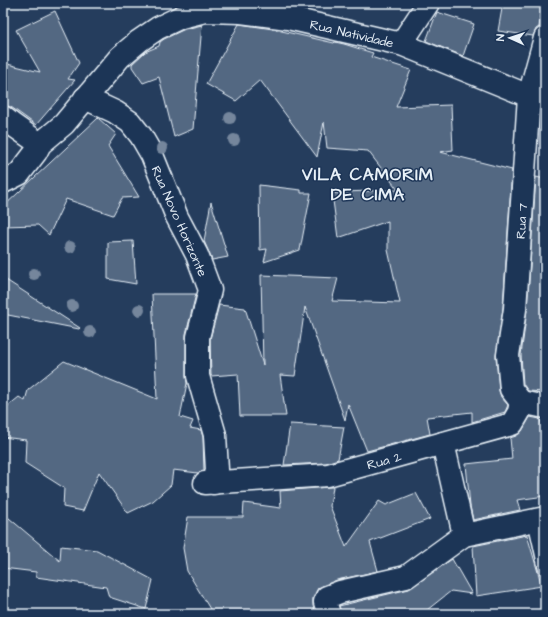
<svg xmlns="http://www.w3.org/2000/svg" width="548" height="617" viewBox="0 0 548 617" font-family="'Architects Daughter',sans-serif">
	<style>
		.building { fill: #536782; stroke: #e8f1f8 }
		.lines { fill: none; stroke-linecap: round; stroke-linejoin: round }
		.lane-casing { stroke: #e8f1f8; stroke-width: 15 }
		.street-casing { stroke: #e8f1f8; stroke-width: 25 }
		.lane { stroke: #1d3557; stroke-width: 12 }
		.street { stroke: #1d3557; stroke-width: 22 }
		.tree { fill: #74869c }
		.labels { text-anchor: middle; stroke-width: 3; stroke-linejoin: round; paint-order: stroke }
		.street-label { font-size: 13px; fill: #e8f1f8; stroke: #1d3557 }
		.district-label { font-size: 17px; font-weight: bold; letter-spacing: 1px; fill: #e8f1f8; stroke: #1d3557 }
	</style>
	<rect width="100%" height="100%" fill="#253d5d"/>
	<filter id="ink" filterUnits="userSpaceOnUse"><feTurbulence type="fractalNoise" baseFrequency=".025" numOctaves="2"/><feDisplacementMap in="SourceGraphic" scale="8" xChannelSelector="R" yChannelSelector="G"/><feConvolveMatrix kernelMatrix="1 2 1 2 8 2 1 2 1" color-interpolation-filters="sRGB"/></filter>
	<g filter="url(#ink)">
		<!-- building -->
		<g class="building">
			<path d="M 503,3 L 543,3 L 539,27 L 536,29 L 533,36 L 498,31 Z"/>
			<path d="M 55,11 L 79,63 L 68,79 L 75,80 L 36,125 L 11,107 L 3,105 L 3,63 L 40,72 L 16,30 Z"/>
			<path d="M 437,12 L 474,24 L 463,56 L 426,41 Z"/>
			<path d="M 239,24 L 273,29 L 334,43 L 335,42 L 344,44 L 373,53 L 371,57 L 411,70 L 396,107 L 451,105 L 453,150 L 440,152 L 512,170 L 503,308 L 496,356 L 499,391 L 501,397 L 508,405 L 505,412 L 472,422 L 472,412 L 427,417 L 430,434 L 367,451 L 348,404 L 345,420 L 305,307 L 295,376 L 280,375 L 286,416 L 240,416 L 238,374 L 211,376 L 210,339 L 219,305 L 245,308 L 263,365 L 261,275 L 338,278 L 332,301 L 400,303 L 388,250 L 388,221 L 338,238 L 332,193 L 344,194 L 343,192 L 398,190 L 368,151 L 327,148 L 324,122 L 317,157 L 260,80 L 236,101 L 206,84 Z"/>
			<path d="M 202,25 L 193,129 L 174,137 L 159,77 L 143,83 L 132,67 L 132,64 L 145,52 L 159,46 L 160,42 L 164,39 L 185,29 Z"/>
			<path d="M 98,118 L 116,134 L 108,146 L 139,197 L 122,198 L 113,215 L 66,199 L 49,235 L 38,225 L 3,226 L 3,207 Z"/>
			<path d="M 536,177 L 545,179 L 545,392 L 528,391 L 523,384 L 521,355 L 527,310 Z"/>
			<path d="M 259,185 L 301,190 L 301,193 L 311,193 L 300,250 L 264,262 L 267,249 L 260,250 Z"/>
			<path d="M 211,202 L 228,257 L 212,260 L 204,241 Z"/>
			<path d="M 133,241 L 136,284 L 108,279 L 108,242 Z"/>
			<path d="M 3,278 L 80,328 L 79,329 L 3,314 Z"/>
			<path d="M 152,294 L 196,294 L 186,334 L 186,376 L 187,383 L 180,417 L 193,421 L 190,428 L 201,430 L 203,437 L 204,471 L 198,473 L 173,470 L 171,485 L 153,501 L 128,513 L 99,472 L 83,511 L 63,507 L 64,488 L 25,463 L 26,440 L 3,437 L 3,410 L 19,397 L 25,401 L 28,390 L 64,361 L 157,399 Z"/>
			<path d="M 530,417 L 540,419 L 545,443 L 545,496 L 517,500 L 520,510 L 473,520 L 470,506 L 466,464 L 512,459 L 510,438 L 516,436 L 522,431 Z"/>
			<path d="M 290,424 L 344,427 L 338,459 L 326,463 L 284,465 Z"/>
			<path d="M 329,487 L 333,487 L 330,506 L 346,547 L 379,501 L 386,505 L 416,493 L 430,519 L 370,542 L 378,571 L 337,580 L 318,588 L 313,598 L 313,606 L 316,614 L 213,614 L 187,571 L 183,548 L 188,517 L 243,517 L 244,503 L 281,508 L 280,491 Z"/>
			<path d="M 3,513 L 60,561 L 61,546 L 97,550 L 153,580 L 146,609 L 109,597 L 106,587 L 36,577 L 36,572 L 3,568 Z"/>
			<path d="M 527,535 L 542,586 L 476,596 L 473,546 Z"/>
			<path d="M 452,559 L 472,594 L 451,591 L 422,614 L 341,614 L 339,606 L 409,589 Z"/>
		</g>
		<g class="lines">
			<defs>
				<path id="lane" d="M 534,520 L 545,569"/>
				<g id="street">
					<path d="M 401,44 L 428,3"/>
					<path d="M 85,98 L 115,112 L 130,122 L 141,136 L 152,155 L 177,217 L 197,255 L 210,290 L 198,337 L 198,376 L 215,435 L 217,470 L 214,483"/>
					<path d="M 3,117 L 13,125 L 40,144"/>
					<path d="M 3,182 L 19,174 L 36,152 L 40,144 L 64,124 L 120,57 L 139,41 L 158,28 L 181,17 L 205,11 L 241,12 L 288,18 L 401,44 L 529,96 L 545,99"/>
					<path d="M 521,402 L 511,389 L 508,355 L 515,309 L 529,96 L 545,38"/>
					<path d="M 521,402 L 545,407"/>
					<path d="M 443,443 L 464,535"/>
					<path d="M 205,483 L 328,475 L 512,424 L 519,412 L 521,402"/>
					<path d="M 329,614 L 325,602 L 327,597 L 340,592 L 406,577 L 464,535 L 545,518"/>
				</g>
			</defs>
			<!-- lane casing -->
			<use href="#lane" class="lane-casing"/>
			<!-- street casing -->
			<use href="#street" class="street-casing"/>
			<!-- lane -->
			<use href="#lane" class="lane"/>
			<!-- street -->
			<use href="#street" class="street"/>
		</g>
		<!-- trees -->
		<g class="tree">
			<circle cx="230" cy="118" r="6"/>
			<circle cx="234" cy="140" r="6"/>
			<circle cx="162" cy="148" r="6"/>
			<circle cx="70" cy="247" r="6"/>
			<circle cx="34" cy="274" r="6"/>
			<circle cx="72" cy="306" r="6"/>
			<circle cx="139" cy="310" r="6"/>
			<circle cx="90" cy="332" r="6"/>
		</g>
	</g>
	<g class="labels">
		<!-- street labels -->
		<g class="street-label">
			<text transform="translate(352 33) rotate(13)" y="5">Rua Natividade</text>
			<text transform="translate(180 221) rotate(66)" y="5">Rua Novo Horizonte</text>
			<text transform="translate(521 221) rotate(-86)" y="5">Rua 7</text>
			<text transform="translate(384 460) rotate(-15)" y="5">Rua 2</text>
		</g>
		<!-- district labels -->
		<g class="district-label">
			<text x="368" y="180">VILA CAMORIM<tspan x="368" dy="20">DE CIMA</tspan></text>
		</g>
	</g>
	<!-- margin -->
	<rect width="548" height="617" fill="none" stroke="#1d3557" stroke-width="16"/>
	<rect x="8" y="8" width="532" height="601" fill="none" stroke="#e8f1f8" stroke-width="1.5" filter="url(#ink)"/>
	<!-- north arrow -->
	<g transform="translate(510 38) rotate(273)" stroke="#1d3557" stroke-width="3" paint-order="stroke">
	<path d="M0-3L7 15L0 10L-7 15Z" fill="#e8f1f8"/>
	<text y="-6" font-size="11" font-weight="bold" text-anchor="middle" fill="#e8f1f8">N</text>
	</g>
</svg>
